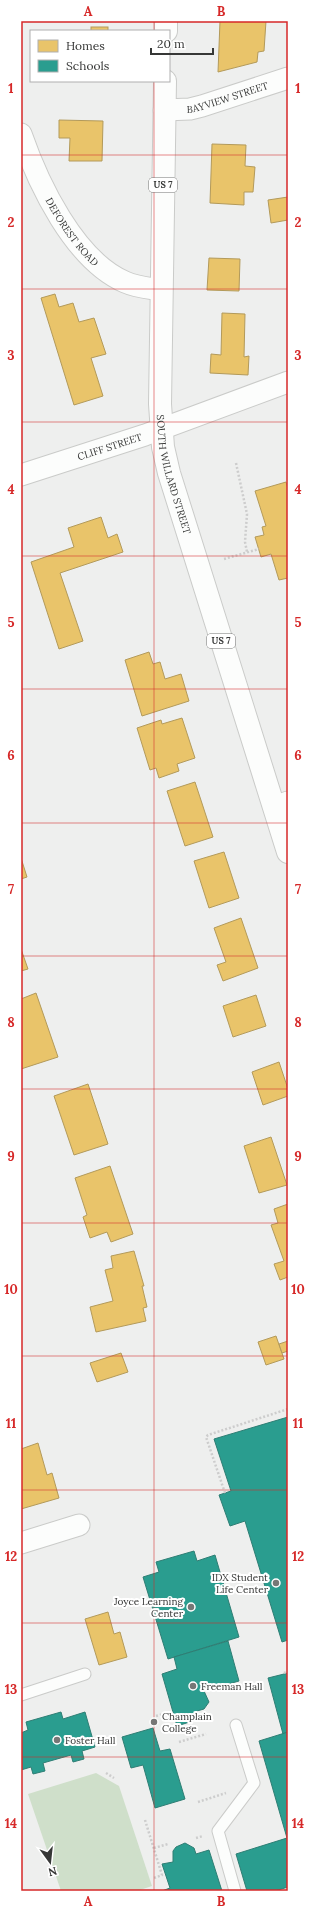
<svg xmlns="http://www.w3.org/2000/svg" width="309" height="1912" viewBox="0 0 309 1912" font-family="Lora,serif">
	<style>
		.green { fill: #cfdfca }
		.homes { fill: #e9c46a; stroke: #b39a5a }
		.schools { fill: #2a9d8f; stroke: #2e7e74 }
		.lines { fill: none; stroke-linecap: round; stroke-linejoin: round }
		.service-casing { stroke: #cacbc9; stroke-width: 13 }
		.minor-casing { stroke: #cacbc9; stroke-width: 23 }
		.primary-casing { stroke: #cacbc9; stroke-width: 24 }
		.path { stroke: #cdcdcd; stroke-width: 2.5; stroke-dasharray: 2 2; stroke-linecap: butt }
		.service { stroke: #fcfdfc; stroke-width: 11 }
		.minor { stroke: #fcfdfc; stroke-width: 21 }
		.primary { stroke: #fcfdfc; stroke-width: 22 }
		.grid { fill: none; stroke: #d62828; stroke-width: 1; stroke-opacity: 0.55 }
		.poi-dot { fill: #767776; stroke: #fff; stroke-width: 1.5 }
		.labels { text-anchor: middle; stroke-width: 4; stroke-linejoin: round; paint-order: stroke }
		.shield { fill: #fff; stroke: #727372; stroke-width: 1 }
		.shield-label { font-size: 9px; font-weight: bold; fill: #363736 }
		.street-label { font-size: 10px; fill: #363736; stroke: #fff }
		.poi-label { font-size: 10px; fill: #363736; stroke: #fff; text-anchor: start }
		.neatline { fill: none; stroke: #d62828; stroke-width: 1.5 }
		.grid-label { font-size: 13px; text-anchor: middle; font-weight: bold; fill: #d62828 }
	</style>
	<rect width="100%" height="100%" fill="#eeefee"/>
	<!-- green -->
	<path class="green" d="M 96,1773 L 119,1786 L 152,1886 L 137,1891 L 61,1891 L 28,1794 Z"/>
	<!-- homes -->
	<g class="homes">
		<path d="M 220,21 L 266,21 L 264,51 L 258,52 L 257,62 L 218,72 Z"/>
		<rect x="91" y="27" width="17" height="4"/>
		<path d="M 59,120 L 103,121 L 102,161 L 69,161 L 70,138 L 59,138 Z"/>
		<path d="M 212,144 L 246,145 L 245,166 L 255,167 L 253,192 L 244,192 L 244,205 L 210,203 Z"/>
		<path d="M 288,197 L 288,220 L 271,223 L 268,200 Z"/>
		<path d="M 209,258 L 240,259 L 239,291 L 207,290 Z"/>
		<path d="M 55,294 L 59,307 L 73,303 L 79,322 L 94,318 L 106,354 L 91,358 L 103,396 L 74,405 L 41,298 Z"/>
		<path d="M 222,313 L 245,314 L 244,357 L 249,356 L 248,375 L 210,373 L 211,354 L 221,355 Z"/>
		<path d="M 286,482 L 288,489 L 288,578 L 279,580 L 271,554 L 261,557 L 255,537 L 264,535 L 262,527 L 266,526 L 255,491 Z"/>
		<path d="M 101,517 L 108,538 L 117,534 L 123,552 L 60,573 L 83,641 L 59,649 L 31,562 L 74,547 L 68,528 Z"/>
		<path d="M 149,652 L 153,664 L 160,662 L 165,679 L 181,674 L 189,701 L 142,716 L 125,660 Z"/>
		<path d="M 182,718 L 195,758 L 177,764 L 179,771 L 159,778 L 156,768 L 150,770 L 137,728 L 161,720 L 162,724 Z"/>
		<path d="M 195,782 L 213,837 L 185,846 L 167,791 Z"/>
		<path d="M 224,852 L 239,898 L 209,908 L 194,861 Z"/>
		<path d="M 21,858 L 27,877 L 21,879 Z"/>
		<path d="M 241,918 L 258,968 L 223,981 L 217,965 L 226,962 L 214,928 Z"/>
		<path d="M 21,949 L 28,969 L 21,971 Z"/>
		<path d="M 36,993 L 58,1057 L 21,1069 L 21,999 Z"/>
		<path d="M 256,995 L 266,1026 L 233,1037 L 223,1006 Z"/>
		<path d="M 279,1062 L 288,1089 L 288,1096 L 263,1105 L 252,1072 Z"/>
		<path d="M 88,1084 L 108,1144 L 74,1155 L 54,1096 Z"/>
		<path d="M 271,1137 L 287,1185 L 259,1193 L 244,1146 Z"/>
		<path d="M 110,1166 L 133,1234 L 111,1242 L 107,1232 L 90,1238 L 83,1217 L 87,1215 L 75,1178 Z"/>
		<path d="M 288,1204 L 288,1277 L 280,1280 L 274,1264 L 284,1261 L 271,1225 L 278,1223 L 274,1209 Z"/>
		<path d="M 134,1251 L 144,1286 L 142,1286 L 147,1307 L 143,1308 L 146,1321 L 96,1332 L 90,1307 L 113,1301 L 105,1270 L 113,1268 L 111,1256 Z"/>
		<path d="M 276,1336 L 284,1359 L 266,1365 L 258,1342 Z"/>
		<path d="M 288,1341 L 288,1351 L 282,1353 L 279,1344 Z"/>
		<path d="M 121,1353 L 128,1372 L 97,1382 L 90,1363 Z"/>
		<path d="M 38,1443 L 47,1475 L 52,1473 L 59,1498 L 21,1509 L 21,1449 Z"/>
		<path d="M 108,1612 L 114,1634 L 120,1632 L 127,1657 L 99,1665 L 85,1619 Z"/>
	</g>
	<!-- schools -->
	<g class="schools">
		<path d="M 288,1417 L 288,1640 L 282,1642 L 245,1521 L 230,1526 L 219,1495 L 231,1491 L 214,1439 Z"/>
		<path d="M 194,1551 L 197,1561 L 215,1555 L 239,1637 L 168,1659 L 143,1577 L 159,1572 L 156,1562 Z"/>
		<path d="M 228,1641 L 239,1681 L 204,1691 L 209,1702 L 204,1709 L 197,1711 L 199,1719 L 177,1726 L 162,1674 L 177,1669 L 174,1657 Z"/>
		<path d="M 288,1673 L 288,1732 L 283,1734 L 268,1678 Z"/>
		<path d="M 61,1712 L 63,1719 L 85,1712 L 95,1747 L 82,1751 L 84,1759 L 73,1762 L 71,1755 L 43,1763 L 45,1771 L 33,1774 L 31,1767 L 21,1770 L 21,1733 L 28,1730 L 26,1722 Z"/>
		<path d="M 153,1728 L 160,1751 L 170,1749 L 185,1799 L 155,1808 L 143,1765 L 131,1768 L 122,1737 Z"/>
		<path d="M 288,1732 L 288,1887 L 275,1891 L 247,1891 L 236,1854 L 287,1838 L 259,1741 Z"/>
		<path d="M 185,1843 L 194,1848 L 196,1854 L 209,1850 L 222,1891 L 162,1891 L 170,1888 L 162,1864 L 173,1862 L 173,1851 L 176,1847 Z"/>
	</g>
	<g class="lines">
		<defs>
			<g id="service">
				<path d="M 21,1695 L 85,1674"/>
				<path d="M 235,1891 L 218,1831 L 254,1783 L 236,1725"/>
			</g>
			<g id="minor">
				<path id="s1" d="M 164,110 L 190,109 L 202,106 L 288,78"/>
				<path id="s2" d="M 21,134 C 38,183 74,260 125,282 C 136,287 149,288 161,290"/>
				<path id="s3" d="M 21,475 L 145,435 L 288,382"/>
				<path d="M 274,807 L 288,802"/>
				<path d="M 21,1543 L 79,1525"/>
			</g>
			<g id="primary">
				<path d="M 166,31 L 166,21"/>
				<path id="s4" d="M 165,81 L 160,404 L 163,447 L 169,473 L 288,852"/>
			</g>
		</defs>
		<!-- service casing -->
		<use href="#service" class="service-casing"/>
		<!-- minor casing -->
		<use href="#minor" class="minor-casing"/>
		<!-- primary casing -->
		<use href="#primary" class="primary-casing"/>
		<!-- path -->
		<g class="path">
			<path d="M 236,463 L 247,514 L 245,542 L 247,552"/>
			<path d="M 224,559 L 259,549"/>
			<path d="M 225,1493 L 206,1437 L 208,1435 L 288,1409"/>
			<path d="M 284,1673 L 288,1671"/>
			<path d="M 156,1716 L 170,1712"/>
			<path d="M 179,1742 L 206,1734"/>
			<path d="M 101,1744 L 115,1740"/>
			<path d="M 106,1773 L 114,1778"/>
			<path d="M 198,1802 L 226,1793"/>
			<path d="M 145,1820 L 162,1875 L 154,1878"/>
			<path d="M 196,1838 L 203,1836"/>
			<path d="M 154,1848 L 168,1844"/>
		</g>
		<!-- service -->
		<use href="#service" class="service"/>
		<!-- minor -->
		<use href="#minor" class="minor"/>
		<!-- primary -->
		<use href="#primary" class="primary"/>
	</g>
	<!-- grid -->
	<path class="grid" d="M 154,21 L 154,31M 154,81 L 154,1891M 21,155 L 288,155M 21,289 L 288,289M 21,422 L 288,422M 21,556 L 288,556M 21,689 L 288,689M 21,823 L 288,823M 21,956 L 288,956M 21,1089 L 288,1089M 21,1223 L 288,1223M 21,1356 L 288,1356M 21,1490 L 288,1490M 21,1623 L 288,1623M 21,1757 L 288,1757"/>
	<!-- markers -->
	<g class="poi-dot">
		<circle cx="276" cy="1583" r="4"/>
		<circle cx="191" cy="1607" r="4"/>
		<circle cx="193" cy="1686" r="4"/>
		<circle cx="154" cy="1722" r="4"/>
		<circle cx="57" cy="1740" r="4"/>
	</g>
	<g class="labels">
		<!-- shield labels -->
		<g class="shield">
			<rect x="149" y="178" width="28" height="14" rx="3"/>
			<rect x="207" y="634" width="28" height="14" rx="3"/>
		</g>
		<g class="shield-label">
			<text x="163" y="188">US 7</text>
			<text x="221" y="644">US 7</text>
		</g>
		<!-- street labels -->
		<g class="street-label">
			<text dy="4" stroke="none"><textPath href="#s1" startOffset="65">BAYVIEW STREET</textPath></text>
			<text dy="4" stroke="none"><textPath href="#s2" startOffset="111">DEFOREST ROAD</textPath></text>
			<text dy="4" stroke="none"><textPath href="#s3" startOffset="93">CLIFF STREET</textPath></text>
			<text dy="4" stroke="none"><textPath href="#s4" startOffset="395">SOUTH WILLARD STREET</textPath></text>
		</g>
		<!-- poi labels -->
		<g class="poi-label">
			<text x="268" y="1581" text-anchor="end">IDX Student<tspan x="268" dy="12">Life Center</tspan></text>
			<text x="183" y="1605" text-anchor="end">Joyce Learning<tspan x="183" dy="12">Center</tspan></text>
			<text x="201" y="1690">Freeman Hall</text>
			<text x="162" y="1720">Champlain<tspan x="162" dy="12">College</tspan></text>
			<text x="65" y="1744">Foster Hall</text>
		</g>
	</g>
	<!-- border -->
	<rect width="309" height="1912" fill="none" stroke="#ffffff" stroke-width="44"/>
	<!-- legend -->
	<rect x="30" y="30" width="140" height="52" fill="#ffffff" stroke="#afafaf"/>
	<rect x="38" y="40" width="20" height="12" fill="#e9c46a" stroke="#afafaf"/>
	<text x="66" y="50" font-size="12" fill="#363736">Homes</text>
	<rect x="38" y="60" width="20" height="12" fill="#2a9d8f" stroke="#afafaf"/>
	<text x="66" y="70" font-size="12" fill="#363736">Schools</text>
	<!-- north arrow -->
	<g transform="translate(50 1862) rotate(165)" stroke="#ffffff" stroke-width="3" paint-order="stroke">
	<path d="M0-3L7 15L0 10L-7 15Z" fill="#363736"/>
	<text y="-6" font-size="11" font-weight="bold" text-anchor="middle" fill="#363736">N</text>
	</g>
	<!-- scale -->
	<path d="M151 48v6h62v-6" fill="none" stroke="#363736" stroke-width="2"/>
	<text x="157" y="48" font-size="12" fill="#363736" stroke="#ffffff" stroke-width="3" paint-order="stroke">20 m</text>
	<rect x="22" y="22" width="265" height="1868" class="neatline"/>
	<g class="grid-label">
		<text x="88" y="16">A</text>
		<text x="221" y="16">B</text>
		<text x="11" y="93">1</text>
		<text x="298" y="93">1</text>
		<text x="11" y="227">2</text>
		<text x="298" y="227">2</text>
		<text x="11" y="360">3</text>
		<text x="298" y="360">3</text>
		<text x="11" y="494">4</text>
		<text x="298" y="494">4</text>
		<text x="11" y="627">5</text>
		<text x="298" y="627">5</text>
		<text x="11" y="760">6</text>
		<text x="298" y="760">6</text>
		<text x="11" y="894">7</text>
		<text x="298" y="894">7</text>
		<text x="11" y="1027">8</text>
		<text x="298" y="1027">8</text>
		<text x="11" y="1161">9</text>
		<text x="298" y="1161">9</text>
		<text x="11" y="1294">10</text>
		<text x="298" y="1294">10</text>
		<text x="11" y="1428">11</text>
		<text x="298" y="1428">11</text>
		<text x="11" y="1561">12</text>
		<text x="298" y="1561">12</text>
		<text x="11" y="1694">13</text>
		<text x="298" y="1694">13</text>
		<text x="11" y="1828">14</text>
		<text x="298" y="1828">14</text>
		<text x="88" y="1906">A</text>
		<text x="221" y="1906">B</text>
	</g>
</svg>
